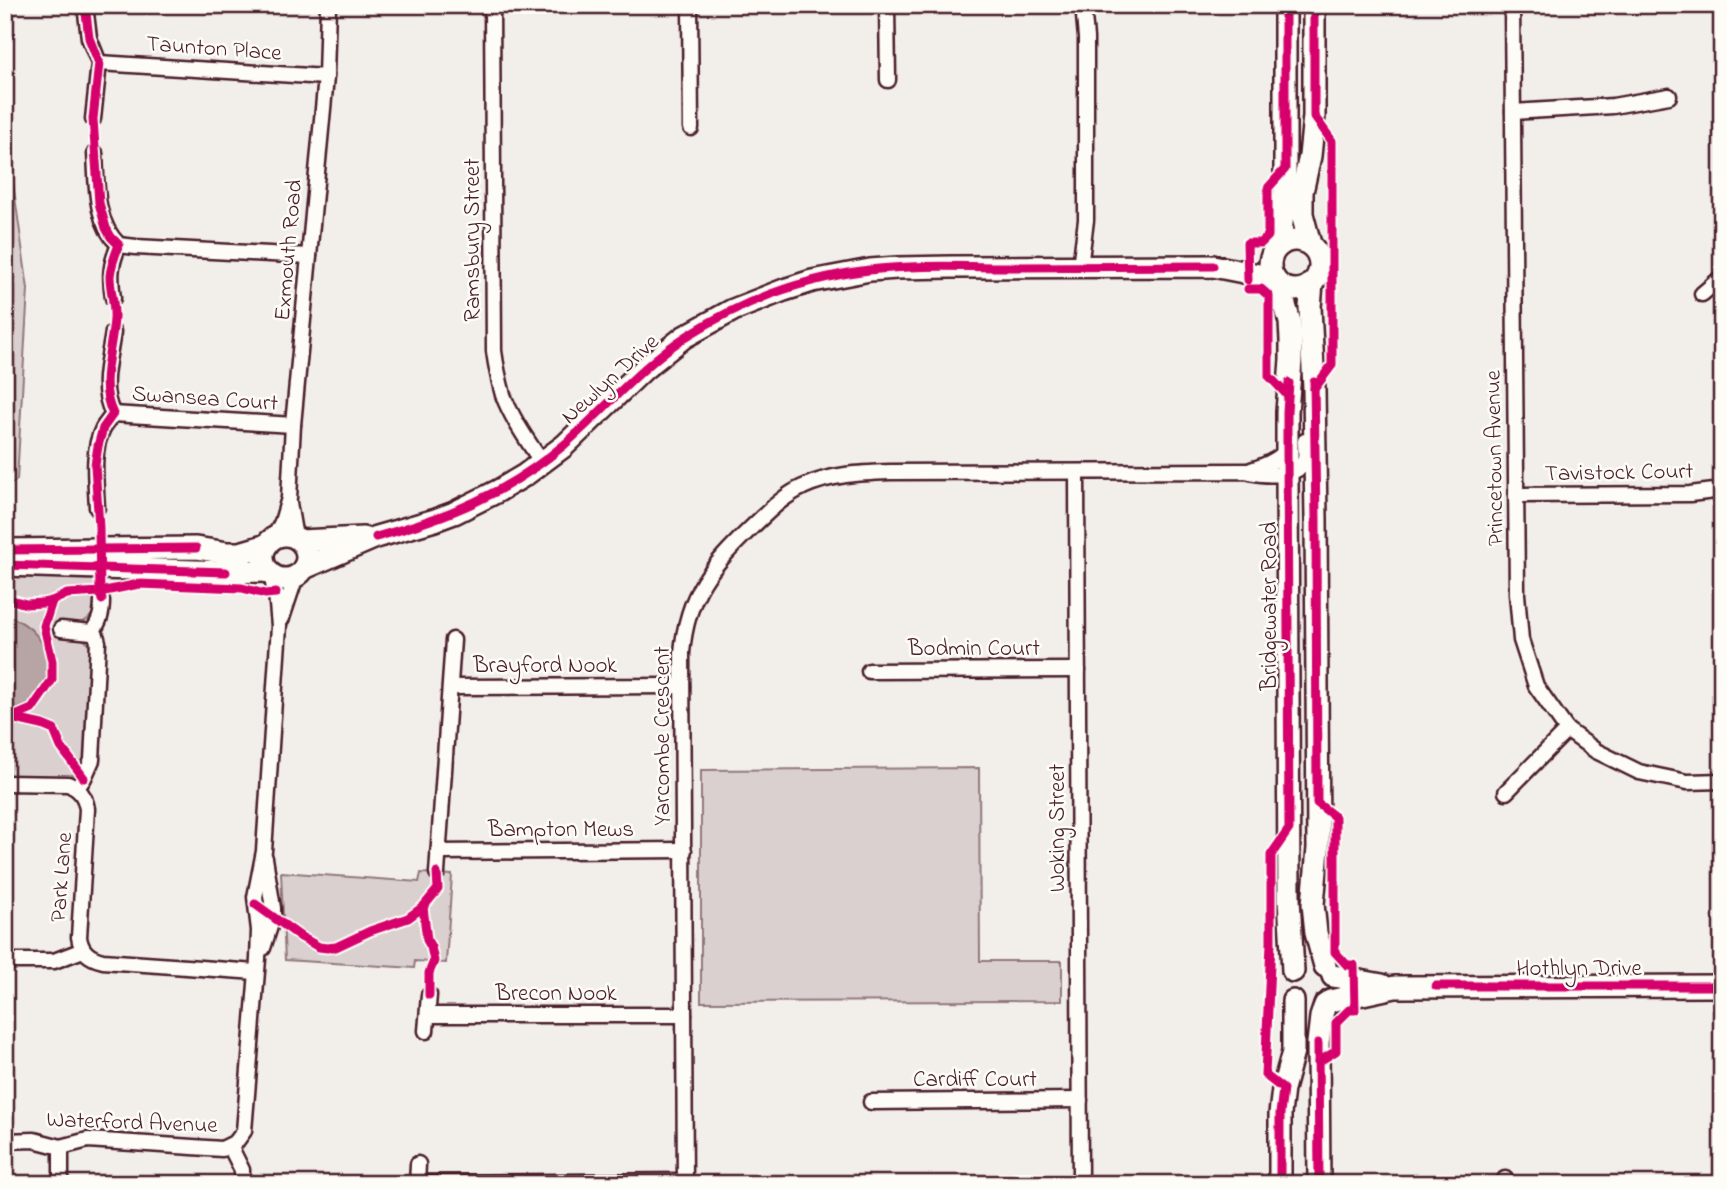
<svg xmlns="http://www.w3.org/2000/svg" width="1727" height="1189" viewBox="0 0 1727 1189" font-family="'Indie Flower',sans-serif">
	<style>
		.green { fill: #d9d0cf; stroke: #92787d; stroke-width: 2 }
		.water { fill: #b7a5a6; stroke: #8b6f75; stroke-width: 2 }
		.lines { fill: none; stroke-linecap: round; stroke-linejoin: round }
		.street-casing { stroke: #4a1f2b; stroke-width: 19 }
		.secondary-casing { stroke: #4a1f2b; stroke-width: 26 }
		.street { stroke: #fdfcf7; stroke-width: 14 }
		.secondary { stroke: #fdfcf7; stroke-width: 21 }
		.cycleway-casing { stroke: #fdfcf7; stroke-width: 13 }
		.cycleway { stroke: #d6006c; stroke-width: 9 }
		.labels { text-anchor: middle; stroke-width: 5; stroke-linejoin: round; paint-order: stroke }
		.street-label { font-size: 23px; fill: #4a1f2b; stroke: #fdfcf7 }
	</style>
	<rect width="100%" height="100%" fill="#f2efeb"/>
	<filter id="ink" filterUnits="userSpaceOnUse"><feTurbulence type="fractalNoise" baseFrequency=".0143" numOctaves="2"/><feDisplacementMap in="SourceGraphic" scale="14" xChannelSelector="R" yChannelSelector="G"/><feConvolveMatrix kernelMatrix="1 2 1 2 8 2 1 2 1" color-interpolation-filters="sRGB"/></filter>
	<g filter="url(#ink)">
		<!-- green -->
		<g class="green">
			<path d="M 5,126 L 28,289 L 17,480 L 5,488 Z"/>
			<path d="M 5,572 L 97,576 C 96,594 101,618 78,624 L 79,637 C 87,641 90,644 92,653 L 85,761 C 82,769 78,774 69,776 L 5,775 Z"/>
			<path d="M 979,768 L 980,961 L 1062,961 L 1062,1001 L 701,1002 L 701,770 Z"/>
			<path d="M 281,872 L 419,882 L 421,873 L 452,875 L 446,963 L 415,961 L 414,968 L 285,960 Z"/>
		</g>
		<!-- water -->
		<path class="water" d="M 5,614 C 17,619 29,625 37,636 C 53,656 50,686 31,702 C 25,708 13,709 5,712 Z"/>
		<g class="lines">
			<defs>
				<g id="street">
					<path d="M 85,5 L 89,38 L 99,63 L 93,119"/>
					<path d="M 492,5 L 494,351 C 496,366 499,380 503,395 C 512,419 528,441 542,463"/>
					<path d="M 690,5 L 691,128"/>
					<path d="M 887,5 L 888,80"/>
					<path d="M 1512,5 L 1517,594 L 1521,640 L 1536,686 L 1567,730 L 1596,751 L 1639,772 L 1687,782 L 1722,781"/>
					<path d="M 99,63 L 326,77"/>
					<path d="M 1513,112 L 1613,106 L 1669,96"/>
					<path d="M 95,153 C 97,184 94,221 119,245 C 110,265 110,276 113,298"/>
					<path d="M 119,245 L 136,247 L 309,256"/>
					<path d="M 1080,267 L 1086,220 L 1086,38 L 1083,5"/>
					<path d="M 1702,294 L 1722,277"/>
					<path d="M 113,414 L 293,425"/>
					<path d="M 1251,470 C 1265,466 1276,461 1287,451"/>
					<path d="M 1077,472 L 1080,1184"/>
					<path d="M 1516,495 L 1690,494 L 1722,490"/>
					<path d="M 289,503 L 295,538"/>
					<path d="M 97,508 C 96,482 91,452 103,428 C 106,423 110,419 113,414 C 99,387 109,361 113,332"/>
					<path d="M 274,538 L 282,522 L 289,498 L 293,425 L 326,77 L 328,5"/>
					<path d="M 282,618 L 296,576"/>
					<path d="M 61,629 L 92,632 L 96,635 L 98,642 L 92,760 L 84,778 L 77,788"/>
					<path d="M 92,632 C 100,621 102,614 102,600"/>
					<path d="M 869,671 L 1078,670"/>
					<path d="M 450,687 L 682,686"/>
					<path d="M 5,783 L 68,784 C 80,789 85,796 87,809 L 79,937 C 81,951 89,958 103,961 L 256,972"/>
					<path d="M 1506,792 L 1567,730"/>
					<path d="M 438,852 L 684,850"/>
					<path d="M 437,873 L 453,640"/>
					<path d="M 263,948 L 273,917 L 273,908 L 265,858"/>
					<path d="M 5,961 L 54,961 L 83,950"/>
					<path d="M 428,1015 L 684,1015"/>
					<path d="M 426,1031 L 429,995"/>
					<path d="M 871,1102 L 1080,1100"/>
					<path d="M 5,1141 L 34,1140 L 61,1147 L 88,1140 L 222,1149 L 236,1142 L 244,1131 L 258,959 L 259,930 L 255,897 L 264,851 L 279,626 L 276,593 L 270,574"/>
					<path d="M 230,1146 L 242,1170 L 242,1184"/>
					<path d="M 61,1147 L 61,1184"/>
					<path d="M 1505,1179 L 1509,1184"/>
					<path d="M 417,1183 L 685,1181"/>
					<path d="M 417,1184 L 418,1164"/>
					<path d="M 685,1184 L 682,653 C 687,593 711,567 752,527 C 768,512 783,496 803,487 C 830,474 861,473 891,472 L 1246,471 C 1261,475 1299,480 1305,459 C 1306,454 1305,446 1305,441"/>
				</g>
				<g id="secondary">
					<circle cx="1295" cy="265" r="25"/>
					<path d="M 1310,244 L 1302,214 L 1302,192 L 1310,156 L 1314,116 L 1314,5"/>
					<path d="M 1280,245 L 1285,190 L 1285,5"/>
					<path d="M 1312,283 L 1310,307 L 1314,389 L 1316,519 L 1318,848 L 1313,904 L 1316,933 L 1325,966"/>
					<path d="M 1279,285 L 1290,322 L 1291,340 L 1291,360 L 1287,412 L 1287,474 L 1289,898 L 1293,971"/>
					<circle cx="285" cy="557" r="22"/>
					<path d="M 300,541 L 363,538"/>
					<path d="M 5,550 L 196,548 L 228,553 L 240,553 L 267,545"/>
					<path d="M 5,565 L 226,572 L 268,571"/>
					<path d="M 304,568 L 376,537 L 435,520 L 454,513 L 498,491 L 525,475 L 564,446 L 645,368 L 684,337 L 733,310 L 784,290 L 812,281 L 870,270 L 897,268 L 951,267 L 1213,266 L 1274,278"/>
					<path d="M 1333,976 L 1382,985"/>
					<path d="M 1330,1001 L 1395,987 L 1722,986"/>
					<path d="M 1280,1184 L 1280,1114 L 1283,1089 L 1293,1052 L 1293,1001"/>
					<path d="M 1319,1184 L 1318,1043 L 1321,1017 L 1325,1005"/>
				</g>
			</defs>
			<!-- street casing -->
			<use href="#street" class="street-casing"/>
			<!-- secondary casing -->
			<use href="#secondary" class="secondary-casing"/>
			<!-- street -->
			<use href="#street" class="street"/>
			<!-- secondary -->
			<use href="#secondary" class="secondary"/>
			<defs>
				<g id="cycleway">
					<path d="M 1314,5 L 1314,116 L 1332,141 L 1332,365 L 1314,389"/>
					<path d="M 1248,280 L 1247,243 L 1261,243 L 1268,236 L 1268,188 L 1285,169 L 1285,5"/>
					<path d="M 1248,289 L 1261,289 L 1269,296 L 1269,376 L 1288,396"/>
					<path d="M 1314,382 L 1316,519 L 1317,803 L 1335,817 L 1335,952 L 1347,965 L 1354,965 L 1355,1010 L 1349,1010 L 1336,1023 L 1336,1051 L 1318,1062"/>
					<path d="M 376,537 C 448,517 506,494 564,445 C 606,409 640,366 687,336 C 742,301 805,278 869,270 C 918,264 969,267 1018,267 C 1083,267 1148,266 1213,266"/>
					<path d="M 5,550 L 196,548"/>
					<path d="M 5,565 L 226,572"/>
					<path d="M 5,598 L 26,604 L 43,603 L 52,601 L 67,594 L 100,592 L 99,527 L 95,465 L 98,446 L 103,428 L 113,414 C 98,384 112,351 114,319 C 115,304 110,290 110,276 C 111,265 115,255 119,245 L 111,237 L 106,228 L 99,203 L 93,119 L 99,63 L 89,38 L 85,5"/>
					<path d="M 102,600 L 100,592 L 139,584 L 242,588 L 265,594 L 276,593"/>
					<path d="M 11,718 L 42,725 L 54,730 L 61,747 L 84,778"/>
					<path d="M 5,724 L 11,718 L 32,709 L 52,680 L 52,661 L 44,626 L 52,601"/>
					<path d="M 255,904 L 301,937 L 319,947 L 327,948 L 336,947 L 370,931 L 408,918 L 423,907 L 438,889 L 437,873"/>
					<path d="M 423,907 L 427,940 L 431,947 L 434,961 L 429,973 L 429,995"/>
					<path d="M 1436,986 L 1722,986"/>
					<path d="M 1318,1043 L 1319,1184"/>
					<path d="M 1280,1184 L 1280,1114 L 1283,1089 L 1265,1075 L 1271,943 L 1271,855 L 1289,829 L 1287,451 L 1287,412 L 1289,383"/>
				</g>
			</defs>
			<!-- cycleway casing -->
			<use href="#cycleway" class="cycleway-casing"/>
			<!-- cycleway -->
			<use href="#cycleway" class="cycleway"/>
		</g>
	</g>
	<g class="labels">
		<!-- street labels -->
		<g class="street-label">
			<text transform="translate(214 47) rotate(4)" y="8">Taunton Place</text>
			<text transform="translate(471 240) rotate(-90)" y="8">Ramsbury Street</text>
			<text transform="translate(287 250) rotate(-85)" y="8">Exmouth Road</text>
			<text transform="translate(609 378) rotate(-42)" y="8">Newlyn Drive</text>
			<text transform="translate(205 397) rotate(4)" y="8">Swansea Court</text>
			<text transform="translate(1493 458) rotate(-91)" y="8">Princetown Avenue</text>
			<text transform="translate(1619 471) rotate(-1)" y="8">Tavistock Court</text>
			<text transform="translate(1268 606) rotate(-90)" y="8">Bridgewater Road</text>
			<text x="974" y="655">Bodmin Court</text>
			<text x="545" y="672">Brayford Nook</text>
			<text transform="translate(661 736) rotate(-90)" y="8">Yarcombe Crescent</text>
			<text x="561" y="836">Bampton Mews</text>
			<text transform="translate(1056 828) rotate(-90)" y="8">Woking Street</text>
			<text transform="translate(60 877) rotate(-86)" y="8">Park Lane</text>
			<text x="1579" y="975">Hothlyn Drive</text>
			<text x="556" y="1000">Brecon Nook</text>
			<text x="975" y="1086">Cardiff Court</text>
			<text transform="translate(132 1121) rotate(2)" y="8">Waterford Avenue</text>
		</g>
	</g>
	<!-- margin -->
	<rect width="1727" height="1189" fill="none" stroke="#fdfcf7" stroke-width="28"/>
	<rect x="14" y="14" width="1699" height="1161" fill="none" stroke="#4a1f2b" stroke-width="2.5" filter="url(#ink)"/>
</svg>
